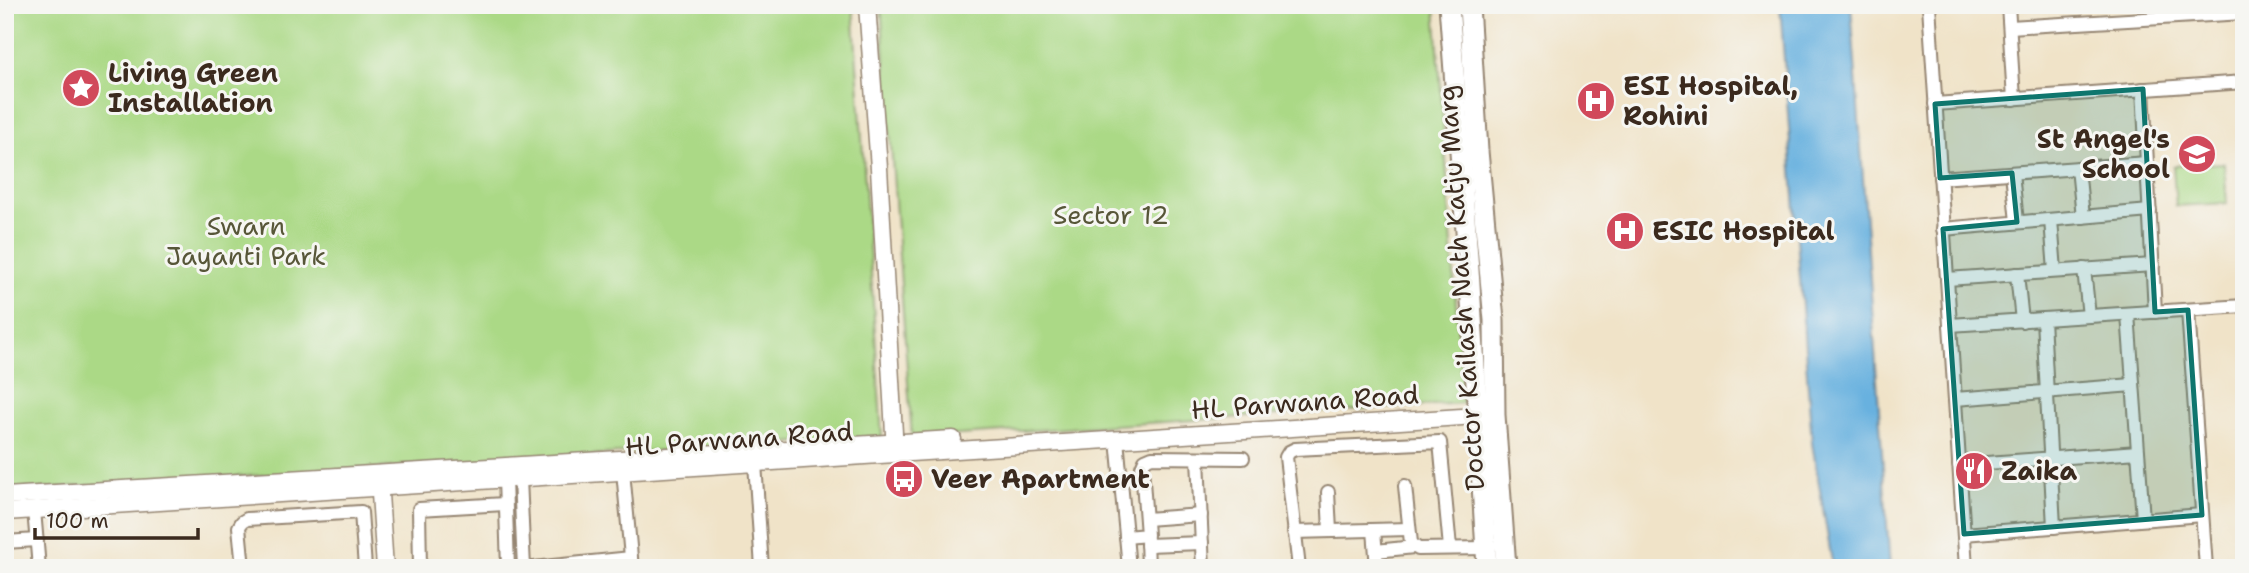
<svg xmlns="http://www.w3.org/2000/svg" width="2249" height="573" viewBox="0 0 2249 573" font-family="'Shantell Sans',sans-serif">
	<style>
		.green { fill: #abd986; stroke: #738252; stroke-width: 2 }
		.water { fill: #67b1df; stroke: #516e7e; stroke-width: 2 }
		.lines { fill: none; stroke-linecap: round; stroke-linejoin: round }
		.minor-casing { stroke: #968673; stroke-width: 16 }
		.tertiary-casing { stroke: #968673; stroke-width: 19 }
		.primary-casing { stroke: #968673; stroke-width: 23 }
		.minor { stroke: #fff; stroke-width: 12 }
		.tertiary { stroke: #fff; stroke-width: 16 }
		.primary { stroke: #fff; stroke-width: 19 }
		.marked { fill: #0f766e; fill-opacity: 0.2; stroke: #0f766e; stroke-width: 5; stroke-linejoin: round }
		.labels { text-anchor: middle; stroke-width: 6; stroke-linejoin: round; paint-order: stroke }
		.poi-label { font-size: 26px; font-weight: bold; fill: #3b2a1e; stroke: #f6f6f2; text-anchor: start }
		.park-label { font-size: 26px; fill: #575638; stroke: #f6f6f2 }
		.street-label { font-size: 26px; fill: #3b2a1e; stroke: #f6f6f2 }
	</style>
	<rect width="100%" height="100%" fill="#f6f6f2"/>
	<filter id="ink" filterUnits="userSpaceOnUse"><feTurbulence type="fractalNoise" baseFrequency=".0143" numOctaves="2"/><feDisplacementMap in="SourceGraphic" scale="14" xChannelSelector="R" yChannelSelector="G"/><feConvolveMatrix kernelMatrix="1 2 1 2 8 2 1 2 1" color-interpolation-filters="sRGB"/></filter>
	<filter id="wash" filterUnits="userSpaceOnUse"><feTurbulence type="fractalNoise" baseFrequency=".00686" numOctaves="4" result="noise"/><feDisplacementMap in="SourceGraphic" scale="28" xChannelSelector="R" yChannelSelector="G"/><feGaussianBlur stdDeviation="1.57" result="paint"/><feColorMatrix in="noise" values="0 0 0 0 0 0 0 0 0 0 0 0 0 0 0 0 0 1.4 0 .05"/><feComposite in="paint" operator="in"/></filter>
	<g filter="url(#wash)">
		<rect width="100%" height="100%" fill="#f0e3c8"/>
		<!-- green -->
		<g class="green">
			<path d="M 5,5 L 853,5 L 882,437 L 5,491 Z"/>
			<path d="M 881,5 L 1435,5 L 1463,403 L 912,438 Z"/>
			<path d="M 2224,163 L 2227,203 L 2176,206 L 2173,166 Z"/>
		</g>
		<!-- water -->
		<path class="water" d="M 1780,5 L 1851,5 L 1890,568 L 1833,568 L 1812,443 Z"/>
	</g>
	<g filter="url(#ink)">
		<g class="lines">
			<defs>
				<g id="minor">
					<path d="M 1929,5 L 1966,568"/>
					<path d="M 2008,5 L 2014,99"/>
					<path d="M 2010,27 L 2244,13"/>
					<path d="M 2143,89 L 2155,312"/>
					<path d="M 1935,104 L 2244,82"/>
					<path d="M 2078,168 L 2083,217"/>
					<path d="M 2012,173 L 2017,222"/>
					<path d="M 1940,178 L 2147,163"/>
					<path d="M 2051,220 L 2055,271"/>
					<path d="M 1943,229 L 2150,211"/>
					<path d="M 2084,269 L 2089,316"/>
					<path d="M 2017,274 L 2022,321"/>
					<path d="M 1947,279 L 2153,265"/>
					<path d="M 2188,310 L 2206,568"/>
					<path d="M 2128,314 L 2143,519"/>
					<path d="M 2043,319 L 2054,527"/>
					<path d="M 1950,325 L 2244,306"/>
					<path d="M 1955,399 L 2133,385"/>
					<path d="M 1117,439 L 1129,568"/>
					<path d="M 1198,458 L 1203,568"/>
					<path d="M 755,463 L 762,568"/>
					<path d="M 1959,465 L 2138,452"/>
					<path d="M 623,471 L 632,568"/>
					<path d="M 520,478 L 524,568"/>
					<path d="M 505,479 L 508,568"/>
					<path d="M 1405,486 L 1411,543 L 1418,549 L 1486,548"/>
					<path d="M 1328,492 L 1330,531"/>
					<path d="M 34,510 L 39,568"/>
					<path d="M 1146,519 L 1201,515"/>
					<path d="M 1374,530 L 1377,568"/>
					<path d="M 1294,532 L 1409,529"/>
					<path d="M 1964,534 L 2202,515"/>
					<path d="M 1126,537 L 1147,535 L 1142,467 L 1145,460 L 1152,457 L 1243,458"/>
					<path d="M 1147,539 L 1148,568"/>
					<path d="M 5,542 L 37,540"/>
					<path d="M 1147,545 L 1202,543"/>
					<path d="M 1376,551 L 1414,547"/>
					<path d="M 243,568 L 239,527 L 242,522 L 247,519 L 361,512 L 365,568"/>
					<path d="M 420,568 L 419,509 L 505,504"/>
					<path d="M 533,568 L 631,558"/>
					<path d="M 1299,568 L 1286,457 L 1289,452 L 1295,449 L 1440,442 L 1450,548"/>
				</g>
				<g id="tertiary">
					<path d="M 867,5 L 879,168 L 895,451"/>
					<path d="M 379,479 L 385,568"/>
					<path d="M 5,496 L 953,439"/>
					<path d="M 5,512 L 1477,416"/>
				</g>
				<g id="primary">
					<path d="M 1449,5 L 1470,284 L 1487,568"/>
					<path d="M 1469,5 L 1478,151 L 1494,320 L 1495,415 L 1506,568"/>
				</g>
			</defs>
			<!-- minor casing -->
			<use href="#minor" class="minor-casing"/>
			<!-- tertiary casing -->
			<use href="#tertiary" class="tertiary-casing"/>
			<!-- primary casing -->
			<use href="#primary" class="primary-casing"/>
			<!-- minor -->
			<use href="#minor" class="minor"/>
			<!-- tertiary -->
			<use href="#tertiary" class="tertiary"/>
			<!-- primary -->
			<use href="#primary" class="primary"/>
		</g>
	</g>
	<!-- marked area -->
	<path class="marked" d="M 2143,89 L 2155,312 L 2188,310 L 2202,515 L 1964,534 L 1943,229 L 2017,222 L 2012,173 L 1940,178 L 1935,104 Z"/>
	<!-- icons -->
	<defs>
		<symbol id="sight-disc" viewBox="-11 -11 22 22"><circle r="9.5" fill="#d1495b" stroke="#f6f6f2"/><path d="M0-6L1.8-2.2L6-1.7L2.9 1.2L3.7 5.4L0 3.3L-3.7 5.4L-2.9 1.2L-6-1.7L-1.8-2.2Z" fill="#fff"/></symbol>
		<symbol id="hospital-disc" viewBox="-11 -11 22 22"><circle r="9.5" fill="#d1495b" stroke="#f6f6f2"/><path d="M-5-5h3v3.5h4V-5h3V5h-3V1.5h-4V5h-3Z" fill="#fff"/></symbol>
		<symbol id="school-disc" viewBox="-11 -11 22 22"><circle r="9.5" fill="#d1495b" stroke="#f6f6f2"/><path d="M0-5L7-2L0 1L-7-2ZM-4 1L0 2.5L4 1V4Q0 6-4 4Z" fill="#fff"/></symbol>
		<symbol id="restaurant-disc" viewBox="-11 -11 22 22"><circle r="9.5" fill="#d1495b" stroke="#f6f6f2"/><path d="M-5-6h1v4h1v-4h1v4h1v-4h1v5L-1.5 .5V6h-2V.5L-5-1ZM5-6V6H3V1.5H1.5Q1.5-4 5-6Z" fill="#fff"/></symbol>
		<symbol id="bus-disc" viewBox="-11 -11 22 22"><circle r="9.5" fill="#d1495b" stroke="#f6f6f2"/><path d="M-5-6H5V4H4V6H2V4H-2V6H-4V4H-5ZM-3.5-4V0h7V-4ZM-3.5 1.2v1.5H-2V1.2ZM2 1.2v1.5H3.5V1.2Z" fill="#fff"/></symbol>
	</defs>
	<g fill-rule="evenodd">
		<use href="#sight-disc" x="59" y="66" width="44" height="44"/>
		<use href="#hospital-disc" x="1574" y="79" width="44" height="44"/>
		<use href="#school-disc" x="2175" y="132" width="44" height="44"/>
		<use href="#hospital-disc" x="1603" y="209" width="44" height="44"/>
		<use href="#restaurant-disc" x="1952" y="449" width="44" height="44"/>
		<use href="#bus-disc" x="882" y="457" width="44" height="44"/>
	</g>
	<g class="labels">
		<!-- poi labels -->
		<g class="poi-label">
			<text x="108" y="82">Living Green<tspan x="108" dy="30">Installation</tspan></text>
			<text x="1623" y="95">ESI Hospital,<tspan x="1623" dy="30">Rohini</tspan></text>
			<text x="2170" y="148" text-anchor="end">St Angel's<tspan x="2170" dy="30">School</tspan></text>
			<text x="1652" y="240">ESIC Hospital</text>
			<text x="2001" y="480">Zaika</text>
			<text x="931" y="488">Veer Apartment</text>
		</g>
		<!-- park labels -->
		<g class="park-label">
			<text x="1111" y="224">Sector 12</text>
			<text x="246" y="235">Swarn<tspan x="246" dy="30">Jayanti Park</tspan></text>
		</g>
		<!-- street labels -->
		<g class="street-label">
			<text transform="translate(1461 288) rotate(-94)" y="9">Doctor Kailash Nath Katju Marg</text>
			<text transform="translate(1305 402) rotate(-4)" y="9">HL Parwana Road</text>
			<text transform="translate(739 439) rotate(-4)" y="9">HL Parwana Road</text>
		</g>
	</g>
	<!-- margin -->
	<rect width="2249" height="573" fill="none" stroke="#f6f6f2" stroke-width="28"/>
	<!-- scale -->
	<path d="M35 528v10h163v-10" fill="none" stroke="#3b2a1e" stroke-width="3.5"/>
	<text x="46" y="528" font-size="21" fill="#3b2a1e" stroke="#f6f6f2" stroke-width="5" paint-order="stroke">100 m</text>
</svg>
